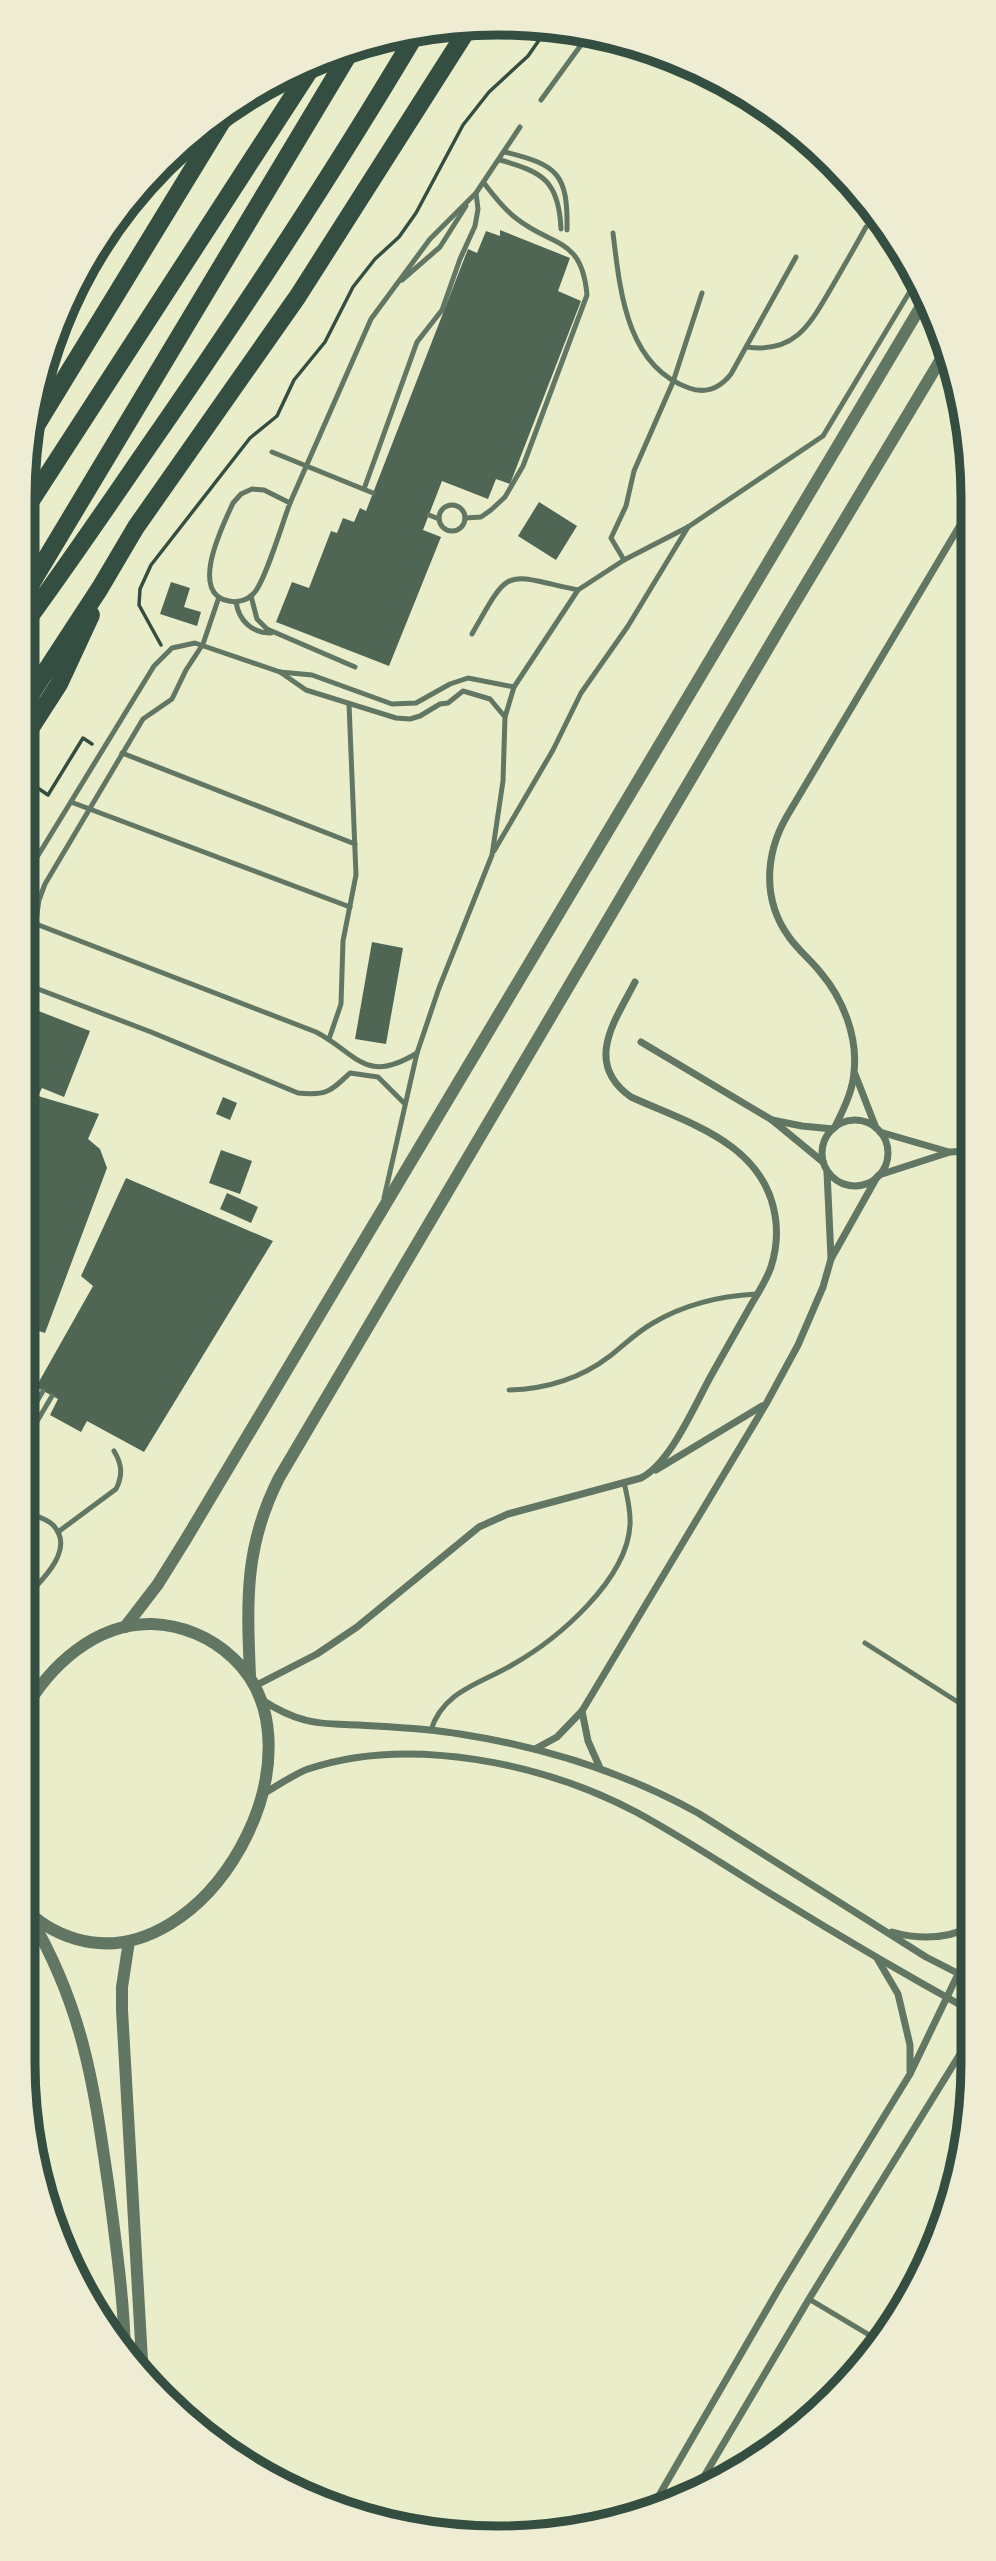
<svg xmlns="http://www.w3.org/2000/svg" width="996" height="2561" viewBox="0 0 996 2561" font-family="'Golos Text',sans-serif">
	<style>
		.building { fill: #4f6655 }
		.lines { fill: none; stroke-linecap: round; stroke-linejoin: round }
		.path { stroke: #344e41; stroke-width: 3.5 }
		.service { stroke: #617663; stroke-width: 5 }
		.minor { stroke: #617663; stroke-width: 7 }
		.tertiary { stroke: #617663; stroke-width: 12 }
		.primary { stroke: #344e41; stroke-width: 18 }
		.trunk { stroke: #344e41; stroke-width: 19 }
		.rim { fill: none; stroke: #344e41; stroke-width: 9 }
	</style>
	<rect width="100%" height="100%" fill="#e9edc9"/>
	<!-- building -->
	<g class="building">
		<path d="M 500,230 L 570,258 L 558,291 L 581,301 L 510,484 L 496,479 L 488,499 L 442,481 L 423,530 L 441,537 L 389,666 L 276,622 L 292,582 L 309,588 L 331,531 L 337,533 L 343,518 L 354,522 L 360,508 L 366,511 L 468,249 L 477,253 L 486,231 L 500,236 Z"/>
		<path d="M 539,502 L 577,526 L 556,560 L 518,536 Z"/>
		<path d="M 171,582 L 190,588 L 184,607 L 201,612 L 197,626 L 160,614 Z"/>
		<path d="M 372,942 L 403,948 L 386,1044 L 355,1039 Z"/>
		<path d="M 23,1005 L 90,1031 L 64,1097 L 42,1088 L 38,1096 L 99,1114 L 88,1139 L 100,1149 L 107,1168 L 45,1333 L 23,1326 L 23,1130 L 38,1096 L 23,1090 L 23,1073 L 35,1043 L 23,1038 Z"/>
		<path d="M 223,1097 L 237,1103 L 230,1120 L 216,1114 Z"/>
		<path d="M 221,1150 L 252,1161 L 240,1194 L 209,1183 Z"/>
		<path d="M 126,1178 L 273,1241 L 144,1452 L 87,1421 L 81,1432 L 50,1415 L 58,1399 L 36,1387 L 93,1286 L 81,1276 Z"/>
		<path d="M 227,1193 L 258,1207 L 251,1223 L 220,1209 Z"/>
	</g>
	<g class="lines">
		<!-- path -->
		<g class="path">
			<path d="M 161,645 L 139,605 L 140,589 L 151,565 L 250,438 L 277,416 L 294,380 L 325,342 L 353,287 L 375,259 L 399,237 L 416,213 L 463,125 L 489,92 L 528,56 L 549,26"/>
			<path d="M 23,778 L 48,795 L 83,738 L 92,744"/>
		</g>
		<!-- service -->
		<g class="service">
			<path d="M 541,100 L 589,34"/>
			<path d="M 505,152 C 558,165 568,174 567,230"/>
			<path d="M 500,160 C 543,172 559,181 561,229"/>
			<path d="M 613,233 C 620,290 626,366 689,388 C 706,394 720,388 731,374 L 796,257"/>
			<path d="M 402,280 L 440,247 L 466,206"/>
			<path d="M 747,347 C 797,354 811,322 833,285 C 844,266 855,247 866,227"/>
			<path d="M 272,452 L 373,493"/>
			<path d="M 252,489 L 264,490 L 290,503 C 283,521 265,582 254,593 C 248,600 238,603 229,601 C 188,594 223,525 233,503 L 241,494 Z"/>
			<path d="M 364,489 L 417,342 L 442,310 L 460,259 L 475,226 L 478,209 L 476,193"/>
			<path d="M 290,503 L 371,319 L 430,239 L 476,193 L 520,127"/>
			<circle cx="452" cy="518" r="13"/>
			<path d="M 429,515 L 439,519"/>
			<path d="M 465,518 L 481,517 L 491,510 L 505,497 L 523,466 L 587,295 C 582,237 553,247 517,219 C 504,209 494,196 484,183"/>
			<path d="M 624,560 L 611,538 L 626,506 L 634,471 L 673,382 L 702,293"/>
			<path d="M 251,596 L 257,619 L 267,629 L 355,667"/>
			<path d="M 236,602 C 239,621 252,633 271,633"/>
			<path d="M 472,634 C 511,565 503,574 578,590"/>
			<path d="M 280,672 L 306,690 L 396,718 L 410,719 L 420,716 L 440,704 L 448,703 L 463,691 L 490,699 L 505,717"/>
			<path d="M 122,753 L 355,844"/>
			<path d="M 71,802 L 350,907"/>
			<path d="M 494,851 L 553,750 L 581,693 L 628,626 L 688,527"/>
			<path d="M 23,880 L 154,666 L 172,648 L 195,643 L 280,672 L 312,675 L 392,704 L 416,703 L 450,684 L 468,678 L 514,687"/>
			<path d="M 23,888 L 25,878"/>
			<path d="M 36,924 L 316,1032 C 358,1054 365,1085 417,1053"/>
			<path d="M 23,963 L 34,934 L 39,900 L 45,884 L 143,719 L 172,699 L 186,670 L 203,644 L 219,597"/>
			<path d="M 23,969 L 28,982 L 38,989 L 151,1032 L 298,1093 C 326,1096 330,1092 350,1073 L 378,1077 L 405,1104"/>
			<path d="M 329,1039 L 341,1004 L 343,941 L 356,875 L 349,704"/>
			<path d="M 384,1198 L 417,1053 L 439,988 L 492,855 L 503,781 L 505,717 L 514,687 L 578,590 L 624,560 L 688,527 L 823,436 L 918,278"/>
			<path d="M 509,1390 C 547,1389 580,1379 610,1356 C 624,1345 637,1332 653,1323 C 685,1304 719,1296 756,1294"/>
			<path d="M 23,1425 L 43,1391"/>
			<path d="M 23,1445 L 52,1396"/>
			<path d="M 23,1511 C 32,1515 46,1518 53,1525 C 77,1550 39,1583 23,1600"/>
			<path d="M 58,1532 L 116,1489 C 123,1475 122,1464 114,1451"/>
			<path d="M 865,1643 L 972,1711"/>
			<path d="M 431,1730 C 443,1691 480,1684 512,1665 C 558,1639 627,1580 630,1525 C 631,1510 627,1496 624,1482"/>
			<path d="M 809,2299 L 881,2342"/>
		</g>
		<!-- minor -->
		<g class="minor">
			<path d="M 641,1042 L 772,1120 L 823,1162"/>
			<path d="M 855,1074 L 876,1128"/>
			<path d="M 772,1120 L 802,1126 L 833,1129"/>
			<circle cx="855" cy="1153" r="33"/>
			<path d="M 835,1127 C 843,1110 853,1091 854,1072 C 858,1037 843,999 821,973 C 811,960 798,950 789,937 C 762,900 765,854 787,816 L 969,510"/>
			<path d="M 880,1132 L 949,1152"/>
			<path d="M 827,1172 L 831,1258"/>
			<path d="M 879,1175 L 950,1152 L 971,1151"/>
			<path d="M 656,1470 L 762,1406"/>
			<path d="M 255,1686 L 317,1654 L 357,1627 L 479,1527 L 508,1514 L 641,1478 C 671,1463 695,1404 712,1374 C 725,1351 738,1328 751,1305 C 758,1293 766,1281 771,1267 C 776,1251 778,1232 775,1215 C 763,1143 688,1123 631,1097 C 583,1063 615,1021 635,982"/>
			<path d="M 262,1700 C 276,1709 289,1716 305,1720 C 322,1725 342,1724 359,1725 C 393,1727 426,1728 460,1734 C 543,1747 624,1772 698,1813 L 926,1957 L 973,1981"/>
			<path d="M 582,1711 L 588,1741 L 600,1768"/>
			<path d="M 535,1749 L 557,1737 L 582,1711 L 766,1404 L 798,1345 L 823,1287 L 831,1259 L 877,1177"/>
			<path d="M 261,1795 C 276,1787 292,1775 308,1769 C 409,1735 543,1763 636,1812 C 684,1838 730,1869 776,1897 C 841,1937 906,1975 973,2012"/>
			<path d="M 892,1932 C 920,1940 947,1939 973,1926"/>
			<path d="M 878,1960 L 898,1994 L 910,2045 L 910,2071"/>
			<path d="M 693,2495 L 809,2299 L 973,2033"/>
			<path d="M 650,2511 L 781,2285 L 910,2074 L 973,1943"/>
		</g>
		<!-- tertiary -->
		<g class="tertiary">
			<path d="M 125,1627 L 158,1584 L 186,1539 L 927,296"/>
			<path d="M 250,1676 C 247,1601 244,1547 279,1478 L 784,621 L 944,354"/>
			<path d="M 23,1713 C 49,1666 95,1623 152,1624 C 182,1625 211,1637 233,1658 C 332,1750 207,1977 76,1939 C 56,1933 37,1922 23,1906"/>
			<path d="M 30,1917 C 84,2009 94,2087 109,2190 C 116,2245 124,2299 125,2354"/>
			<path d="M 129,1941 L 122,1987 L 122,2010 L 143,2378"/>
		</g>
		<!-- primary -->
		<g class="primary">
			<path d="M 34,429 L 230,108"/>
			<path d="M 23,513 L 315,62"/>
			<path d="M 23,597 L 353,47"/>
			<path d="M 23,626 C 64,570 103,513 142,456 C 238,318 331,177 417,32"/>
			<path d="M 23,706 L 100,588 L 136,527 L 298,296 L 471,24"/>
			<path d="M 23,740 L 59,684 L 91,615"/>
		</g>
		<!-- trunk -->
		<path class="trunk" d="M 82,270 L 97,245"/>
	</g>
	<!-- crop -->
	<path d="M0 0H996V2561H0ZM498 35H498A463 463 0 0 1 961 498V2063A463 463 0 0 1 498 2526H498A463 463 0 0 1 35 2063V498A463 463 0 0 1 498 35Z" fill="#eeecd3" fill-rule="evenodd"/>
	<path class="rim" d="M498 35H498A463 463 0 0 1 961 498V2063A463 463 0 0 1 498 2526H498A463 463 0 0 1 35 2063V498A463 463 0 0 1 498 35Z"/>
</svg>
